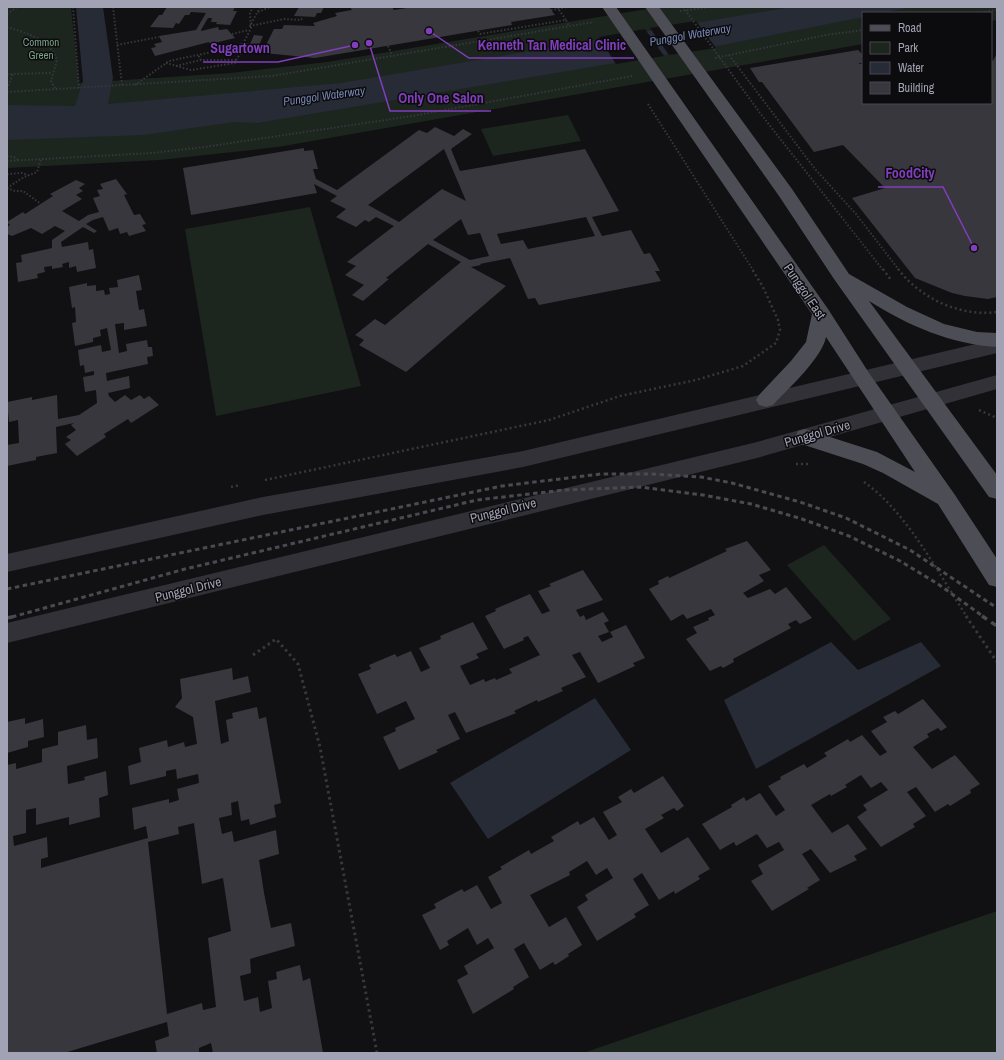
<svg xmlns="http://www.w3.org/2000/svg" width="1004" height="1060" viewBox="0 0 1004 1060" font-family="'Archivo Narrow',sans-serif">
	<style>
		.green { fill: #1d251f }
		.water { fill: #262b36 }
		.pier { fill: #111012 }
		.building { fill: #38373d; fill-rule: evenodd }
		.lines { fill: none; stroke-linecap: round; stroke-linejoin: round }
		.path-far2 { stroke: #37373e; stroke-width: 2; stroke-dasharray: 1.5 2; stroke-linecap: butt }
		.path-far1 { stroke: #37373e; stroke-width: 2.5; stroke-dasharray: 2 3; stroke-linecap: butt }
		.path { stroke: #37373e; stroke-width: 3; stroke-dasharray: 2.5 3.5; stroke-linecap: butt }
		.tertiary { fill: #323137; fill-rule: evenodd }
		.primary { fill: #4d4d56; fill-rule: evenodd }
		.rail-far1 { stroke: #4a4a52; stroke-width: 3; stroke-dasharray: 4.5 3.5; stroke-linecap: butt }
		.rail { stroke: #4a4a52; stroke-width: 3.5; stroke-dasharray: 6 5; stroke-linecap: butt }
		.labels { text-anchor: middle; stroke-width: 3; stroke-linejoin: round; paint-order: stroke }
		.far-park-label { font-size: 11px; fill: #76a084; stroke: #0c0b0d }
		.far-water-label { font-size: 12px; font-style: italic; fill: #7585b2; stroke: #0c0b0d }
		.street-label { font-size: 13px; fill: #a1a2b4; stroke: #0c0b0d }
		.leader { fill: none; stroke: #813ebd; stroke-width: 1.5 }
		.callout-dot { fill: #813ebd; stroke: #0c0b0d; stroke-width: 1.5 }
		.callout-label { font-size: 14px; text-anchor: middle; font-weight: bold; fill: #813ebd; stroke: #0c0b0d; stroke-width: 3; stroke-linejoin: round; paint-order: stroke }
	</style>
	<rect width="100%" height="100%" fill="#111012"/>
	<!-- green -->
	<g class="green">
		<path d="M 7,7 L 71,7 L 79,83 L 230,73 L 327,62 L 659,7 L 997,7 L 997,20 L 991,21 L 991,13 L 863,13 L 863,44 L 278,147 L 160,160 L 7,168 Z"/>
		<path d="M 568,115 L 581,141 L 493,156 L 481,129 Z"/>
		<path d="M 310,207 L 361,386 L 216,416 L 185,229 Z"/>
		<path d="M 824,545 L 891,619 L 854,641 L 787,565 Z"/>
		<path d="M 997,911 L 997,1053 L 583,1053 Z"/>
	</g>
	<!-- water -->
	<g class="water">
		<path d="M 76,7 L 103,7 L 113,78 L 108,104 L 341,83 L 791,7 L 913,7 L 882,13 L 863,13 L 863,17 L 723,45 L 257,123 L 234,122 L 143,135 L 7,140 L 7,105 L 75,106 L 83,81 Z"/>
		<path d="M 831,642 L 858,670 L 921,642 L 941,666 L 756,769 L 724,700 Z"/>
		<path d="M 595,698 L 631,750 L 488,839 L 450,783 Z"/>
	</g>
	<!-- pier -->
	<g class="pier">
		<path d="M 696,21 L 716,48 L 669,55 L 650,28 Z"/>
		<path d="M 645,29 L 664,56 L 616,64 L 599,37 Z"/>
	</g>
	<!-- building -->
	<g class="building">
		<path d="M 167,7 L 235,7 L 233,11 L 237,11 L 230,25 L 216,24 L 217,22 L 211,22 L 212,18 L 208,18 L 201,30 L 201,31 L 218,27 L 219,30 L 227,29 L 235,38 L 210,44 L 209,42 L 155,56 L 151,48 L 156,47 L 154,44 L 162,42 L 159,36 L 196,30 L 206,13 L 191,12 L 189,15 L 185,15 L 179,24 L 176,23 L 173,28 L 150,27 L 159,15 L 162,15 Z"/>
		<path d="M 299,7 L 324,7 L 321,13 L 317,13 L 315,17 L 294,16 Z"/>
		<path d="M 350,7 L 392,7 L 394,10 L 413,7 L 549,7 L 555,15 L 511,22 L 512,25 L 315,58 L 253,52 L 235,53 L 240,43 L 250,44 L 254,35 L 263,36 L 259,45 L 266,45 L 274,29 L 282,29 L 284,25 L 315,26 L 313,23 L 337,16 L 335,13 L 352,10 Z"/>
		<path d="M 858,50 L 863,55 L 863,58 L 861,58 L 863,62 L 858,64 L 863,64 L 863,103 L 991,103 L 991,60 L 993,61 L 997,53 L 997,297 L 988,299 L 965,296 L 952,293 L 915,278 L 852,198 L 885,188 L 843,145 L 814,152 L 762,82 L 759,82 L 750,68 Z"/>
		<path d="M 435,127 L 454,136 L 463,129 L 472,134 L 451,149 L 460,171 L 585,149 L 619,211 L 592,217 L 602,236 L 631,230 L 644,254 L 650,253 L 660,271 L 655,271 L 661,281 L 539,305 L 535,298 L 528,299 L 510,258 L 480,264 L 481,265 L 471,267 L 506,286 L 406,372 L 359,345 L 364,340 L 355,335 L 375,319 L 385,325 L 461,262 L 428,244 L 386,278 L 389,279 L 363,301 L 352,295 L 364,285 L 345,275 L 356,266 L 347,262 L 394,226 L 376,217 L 369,222 L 365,220 L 356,227 L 336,217 L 346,209 L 330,201 L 337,196 L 314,184 L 317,193 L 191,215 L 183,168 L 304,148 L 304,151 L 313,150 L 318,169 L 313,169 L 316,179 L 337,190 L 419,130 L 427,133 ZM 444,149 L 466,201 L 442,189 L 399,222 L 368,205 ZM 586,217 L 595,236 L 528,249 L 523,240 L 501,244 L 497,234 ZM 461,219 L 468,235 L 480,233 L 489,256 L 470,260 L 433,240 Z"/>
		<path d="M 116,179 L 127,194 L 124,195 L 134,215 L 140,214 L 146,224 L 142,225 L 146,231 L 129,236 L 127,232 L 120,234 L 118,228 L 109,231 L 103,217 L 93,220 L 86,224 L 97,231 L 94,233 L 83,227 L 61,242 L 62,247 L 88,242 L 89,250 L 93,249 L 96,268 L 77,272 L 76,266 L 69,268 L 69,262 L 62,264 L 63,267 L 52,269 L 52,266 L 44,267 L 45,272 L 37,274 L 38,278 L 18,282 L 16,263 L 22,262 L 21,255 L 52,248 L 52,240 L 65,231 L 55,226 L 42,234 L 31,228 L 12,236 L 7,234 L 7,227 L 10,225 L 7,222 L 23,212 L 25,214 L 53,196 L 50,194 L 76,180 L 85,184 L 79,188 L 83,191 L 76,195 L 82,199 L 62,211 L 79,221 L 88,215 L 99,212 L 93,198 L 100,196 L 97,190 L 103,189 L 100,184 Z"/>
		<path d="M 139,275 L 142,290 L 136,291 L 139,310 L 144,309 L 147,326 L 124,330 L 124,323 L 115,324 L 119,353 L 127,351 L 126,344 L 147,340 L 148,347 L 152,347 L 153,356 L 147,357 L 148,364 L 106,373 L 107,381 L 129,376 L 130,388 L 108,393 L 109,396 L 115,402 L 125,395 L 131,400 L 140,395 L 144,399 L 149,396 L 159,405 L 131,423 L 128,419 L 104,434 L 106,437 L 77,456 L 65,444 L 71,440 L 66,437 L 76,430 L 71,425 L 74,423 L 56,427 L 57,453 L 36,457 L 36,460 L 7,466 L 7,445 L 19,443 L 18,420 L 9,422 L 7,402 L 32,397 L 32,400 L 57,395 L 58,419 L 79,415 L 97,403 L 96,390 L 85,392 L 83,377 L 94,375 L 94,371 L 85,373 L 84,365 L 80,366 L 78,350 L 101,345 L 102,352 L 111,350 L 107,328 L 100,330 L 101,336 L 93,338 L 93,342 L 75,346 L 72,323 L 76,322 L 75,307 L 72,308 L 69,287 L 87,283 L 87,286 L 96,285 L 96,291 L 104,290 L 105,295 L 110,294 L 109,288 L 118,287 L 117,280 Z"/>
		<path d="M 747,541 L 771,570 L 759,575 L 764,581 L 743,593 L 748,598 L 770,589 L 775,594 L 786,587 L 812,618 L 800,624 L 796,620 L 788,624 L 791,628 L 733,659 L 734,662 L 723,668 L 721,666 L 710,671 L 686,639 L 697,633 L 693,627 L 709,620 L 708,618 L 715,615 L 711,609 L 687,619 L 683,614 L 671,621 L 649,589 L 659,584 L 658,581 L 668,576 L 669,578 L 727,551 L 725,549 Z"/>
		<path d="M 583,570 L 603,600 L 576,610 L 580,617 L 584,615 L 586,620 L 603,612 L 609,621 L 604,623 L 609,632 L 598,636 L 602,642 L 613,637 L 610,632 L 626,625 L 645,658 L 633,663 L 635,666 L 598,683 L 580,652 L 572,655 L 586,677 L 561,688 L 563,691 L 538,702 L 537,700 L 514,711 L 516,713 L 466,733 L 455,712 L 448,715 L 460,739 L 436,750 L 438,752 L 399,770 L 383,737 L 396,731 L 395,728 L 415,719 L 406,701 L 377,714 L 358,674 L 371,669 L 369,665 L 395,654 L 397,657 L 411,651 L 421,672 L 430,668 L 419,648 L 441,639 L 440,636 L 473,622 L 488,649 L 476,654 L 479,658 L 460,666 L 470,685 L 484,679 L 485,682 L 495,678 L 496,680 L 512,673 L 509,669 L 540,655 L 528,636 L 523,638 L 524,640 L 504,649 L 485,616 L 496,611 L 495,609 L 530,594 L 542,614 L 550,611 L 538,591 L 551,586 L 549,584 Z"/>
		<path d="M 232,668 L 233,680 L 248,676 L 251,692 L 215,701 L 221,744 L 229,741 L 226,720 L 233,718 L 232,713 L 257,707 L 259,719 L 266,717 L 281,803 L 274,805 L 276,817 L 250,825 L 249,819 L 241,821 L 238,801 L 231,803 L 232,815 L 219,818 L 222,834 L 232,831 L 234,842 L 276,830 L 279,854 L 259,860 L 264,893 L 271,928 L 291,923 L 295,946 L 250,959 L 251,973 L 240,976 L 244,1001 L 258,997 L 260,1012 L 272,1008 L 268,981 L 277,979 L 276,972 L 300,965 L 303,981 L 310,978 L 323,1053 L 213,1053 L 211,1043 L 199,1048 L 199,1053 L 157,1053 L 155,1041 L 169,1036 L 167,1022 L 64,1053 L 7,1053 L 7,765 L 16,763 L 16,769 L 42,762 L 42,749 L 58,745 L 58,732 L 86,725 L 87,740 L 97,738 L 98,758 L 67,766 L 68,784 L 85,780 L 84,777 L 106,771 L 108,795 L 99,798 L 100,817 L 69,825 L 69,817 L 36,825 L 36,808 L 26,810 L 26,833 L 13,836 L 14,846 L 47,837 L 48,857 L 41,859 L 41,868 L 148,838 L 146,826 L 134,830 L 132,808 L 169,799 L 169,803 L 179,800 L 177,789 L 199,783 L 198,774 L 177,779 L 176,769 L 166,771 L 166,776 L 130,785 L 128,766 L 141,762 L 139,748 L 167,740 L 168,747 L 184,742 L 185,747 L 197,744 L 193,717 L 175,707 L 182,698 L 180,679 ZM 194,823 L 202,884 L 223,878 L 231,931 L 208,938 L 216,1007 L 203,1010 L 202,1003 L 167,1014 L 148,842 L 179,834 L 178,827 Z"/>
		<path d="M 923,699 L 947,727 L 941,731 L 938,728 L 927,734 L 929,737 L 913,747 L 932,769 L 955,755 L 980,784 L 970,790 L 971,793 L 950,806 L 948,804 L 935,812 L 916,787 L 907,792 L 926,816 L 913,824 L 915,827 L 881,847 L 857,817 L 867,810 L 863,805 L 888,790 L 881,782 L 871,788 L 861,775 L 845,785 L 847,787 L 831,796 L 830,794 L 811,805 L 832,833 L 848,824 L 867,849 L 854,856 L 857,860 L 830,873 L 811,849 L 802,854 L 820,880 L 807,888 L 809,889 L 772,911 L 751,881 L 763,874 L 758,865 L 784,850 L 779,842 L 767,848 L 757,834 L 736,846 L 734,842 L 720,850 L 702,824 L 732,807 L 731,805 L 744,797 L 746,801 L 760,793 L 776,816 L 785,810 L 768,786 L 781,779 L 780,777 L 804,764 L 807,768 L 827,756 L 824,753 L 848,739 L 850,742 L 862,735 L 880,756 L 887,752 L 871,731 L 887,722 L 883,717 L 895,711 L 898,714 Z"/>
		<path d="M 25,718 L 25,724 L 43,719 L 44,737 L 28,741 L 28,747 L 7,753 L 7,722 Z"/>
		<path d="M 663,776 L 684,806 L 677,811 L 674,808 L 661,815 L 664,818 L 645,829 L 661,853 L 688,837 L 710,869 L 698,876 L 700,879 L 675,894 L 674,891 L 659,900 L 642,873 L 633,879 L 649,905 L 634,914 L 636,917 L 597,941 L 577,907 L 588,900 L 585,895 L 613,878 L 607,868 L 596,875 L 587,861 L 569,872 L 570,875 L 530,895 L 549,927 L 566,917 L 582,945 L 568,954 L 569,956 L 555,965 L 553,962 L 540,970 L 524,943 L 514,949 L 529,977 L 513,987 L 514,989 L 473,1014 L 457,980 L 468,974 L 464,966 L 494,948 L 488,938 L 477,945 L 468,928 L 447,941 L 449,945 L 440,950 L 422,915 L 436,908 L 434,904 L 462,889 L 464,892 L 477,885 L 491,909 L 502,903 L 488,877 L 502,869 L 500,867 L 529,850 L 531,854 L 554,841 L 551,837 L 578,821 L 580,825 L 594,817 L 609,840 L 617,835 L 603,812 L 622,802 L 618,797 L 631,789 L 634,793 Z"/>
	</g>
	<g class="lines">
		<!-- path-far2 -->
		<g class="path-far2">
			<path d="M 73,7 L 79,88"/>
			<path d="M 113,7 L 122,85"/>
			<path d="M 260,7 L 250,26 L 284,19 L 301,20 L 303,17"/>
			<path d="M 557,7 L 566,20"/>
			<path d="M 683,7 L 760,113 L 883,270"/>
			<path d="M 551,10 L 568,7"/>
			<path d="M 680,11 L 712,7"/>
			<path d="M 258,12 L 270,7"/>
			<path d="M 978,13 L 997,10"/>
			<path d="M 7,14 L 17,7"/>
			<path d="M 7,27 C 26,33 50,39 57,60 L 51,81 L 56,90"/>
			<path d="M 478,31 L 480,34 L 566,20 L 569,26"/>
			<path d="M 232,34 L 249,30"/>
			<path d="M 243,44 L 251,28 L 250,13 L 253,7"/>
			<path d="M 117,45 L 159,37"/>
			<path d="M 388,46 L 392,55"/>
			<path d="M 729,55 L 815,169 L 856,214 L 899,270"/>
			<path d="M 715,58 L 826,35 L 863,30"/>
			<path d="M 236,60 L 241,53"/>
			<path d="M 166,63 L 191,70 L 235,63 L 236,60 L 201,60 L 198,55"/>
			<path d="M 176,66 L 201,60"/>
			<path d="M 7,74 L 52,73"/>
			<path d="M 135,85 L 169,61 L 231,48 L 238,49"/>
			<path d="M 7,89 L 13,74"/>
			<path d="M 7,92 L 272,76 L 594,22"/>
			<path d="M 648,104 L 753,270"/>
			<path d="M 7,156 L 14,157 L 19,161"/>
			<path d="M 7,161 L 152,153 L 204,147 L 412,116 L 632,76"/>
			<path d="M 7,174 L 22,173 L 28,175"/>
			<path d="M 7,188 L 24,177 L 37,172 L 41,159"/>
			<path d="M 7,188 L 15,191 L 23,191 L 41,204"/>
		</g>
		<!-- path-far1 -->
		<g class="path-far1">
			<path d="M 883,269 L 891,280"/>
			<path d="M 898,269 C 921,299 961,317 997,312"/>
			<path d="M 979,410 L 997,418"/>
			<path d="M 796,464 L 811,464"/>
			<path d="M 265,480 L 549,420 L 620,396 L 696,380 L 743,366 L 776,343 L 780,330 L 778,320 L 763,287 L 752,269"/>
			<path d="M 864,482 C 907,512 938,573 967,617"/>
			<path d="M 231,487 L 240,485"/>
		</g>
		<!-- path -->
		<g class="path">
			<path d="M 966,616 L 997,662"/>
			<path d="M 253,655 L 276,639 L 298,664 L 320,747 L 377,1053"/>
		</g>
		<!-- tertiary -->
		<g class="tertiary">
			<path d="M 997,339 L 997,353 L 523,467 L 263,515 L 7,572 L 7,554 L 263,497 L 523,451 Z"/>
			<path d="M 997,375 L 997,389 L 757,458 L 7,643 L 7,623 L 757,442 Z"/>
		</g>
		<!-- primary -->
		<g class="primary">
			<path d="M 602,7 L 616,7 L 828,309 L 869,373 L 955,495 L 997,559 L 997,587 L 989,585 L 938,504 L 883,473 L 863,464 L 798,443 L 795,437 L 798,431 L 805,429 L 877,452 L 915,472 L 826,337 C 822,358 788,389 773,405 L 766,407 L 759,405 L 756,400 L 759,395 L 791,361 L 806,342 L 812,314 Z"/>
			<path d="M 645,7 L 659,7 L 792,189 L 849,274 L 907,307 L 944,324 L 977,332 L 997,333 L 997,347 C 950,344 909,326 869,301 L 997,475 L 997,499 L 989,497 L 834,279 L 779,196 Z"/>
		</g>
		<!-- rail-far1 -->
		<g class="rail-far1">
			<path d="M 7,589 L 502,486 L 601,474 L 651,474 L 701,477 L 732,483 L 800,502 L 846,518 L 910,550 L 997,608"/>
			<path d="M 12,617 L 185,569 L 477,500 L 564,490 L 640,487 L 703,495 L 751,504 L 802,519 L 849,536 L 900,561 L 938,584 L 984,617"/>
		</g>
		<!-- rail -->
		<g class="rail">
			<path d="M 982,616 L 997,626"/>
			<path d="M 7,618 L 16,616"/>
		</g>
	</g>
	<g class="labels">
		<!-- far-park labels -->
		<g class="far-park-label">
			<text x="41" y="46">Common<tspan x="41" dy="13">Green</tspan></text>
		</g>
		<!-- far-water labels -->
		<g class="far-water-label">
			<text transform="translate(690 35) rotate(-10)" y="4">Punggol Waterway</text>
			<text transform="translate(324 96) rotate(-8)" y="4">Punggol Waterway</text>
		</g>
		<!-- street labels -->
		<g class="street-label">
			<text transform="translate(805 291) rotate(56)" y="5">Punggol East</text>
			<text transform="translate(817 433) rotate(-16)" y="5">Punggol Drive</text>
			<text transform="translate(503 510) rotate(-14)" y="5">Punggol Drive</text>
			<text transform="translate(188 589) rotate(-14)" y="5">Punggol Drive</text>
		</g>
	</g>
	<!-- callouts -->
	<path class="leader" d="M429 31L469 58H634M355 45L278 62H203M369 43L390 111H491M974 248L943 187H878"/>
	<g class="callout-dot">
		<circle cx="429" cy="31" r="4"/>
		<circle cx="355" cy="45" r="4"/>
		<circle cx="369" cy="43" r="4"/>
		<circle cx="974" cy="248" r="4"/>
	</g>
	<g class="callout-label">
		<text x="552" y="50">Kenneth Tan Medical Clinic</text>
		<text x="240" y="53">Sugartown</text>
		<text x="441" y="103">Only One Salon</text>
		<text x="910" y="178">FoodCity</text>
	</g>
	<!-- border -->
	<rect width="1004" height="1060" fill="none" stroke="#a1a2b4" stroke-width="16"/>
	<!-- legend -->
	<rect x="862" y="12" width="130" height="92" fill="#0c0b0d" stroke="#484750"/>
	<rect x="870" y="25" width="20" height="6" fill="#4d4d56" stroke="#484750"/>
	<text x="898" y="32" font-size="12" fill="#a1a2b4">Road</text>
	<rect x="870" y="42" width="20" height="12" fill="#1d251f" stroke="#484750"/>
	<text x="898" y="52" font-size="12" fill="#a1a2b4">Park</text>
	<rect x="870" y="62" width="20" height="12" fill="#262b36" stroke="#484750"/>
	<text x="898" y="72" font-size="12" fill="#a1a2b4">Water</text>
	<rect x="870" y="82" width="20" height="12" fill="#38373d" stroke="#484750"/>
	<text x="898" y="92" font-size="12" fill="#a1a2b4">Building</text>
</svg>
